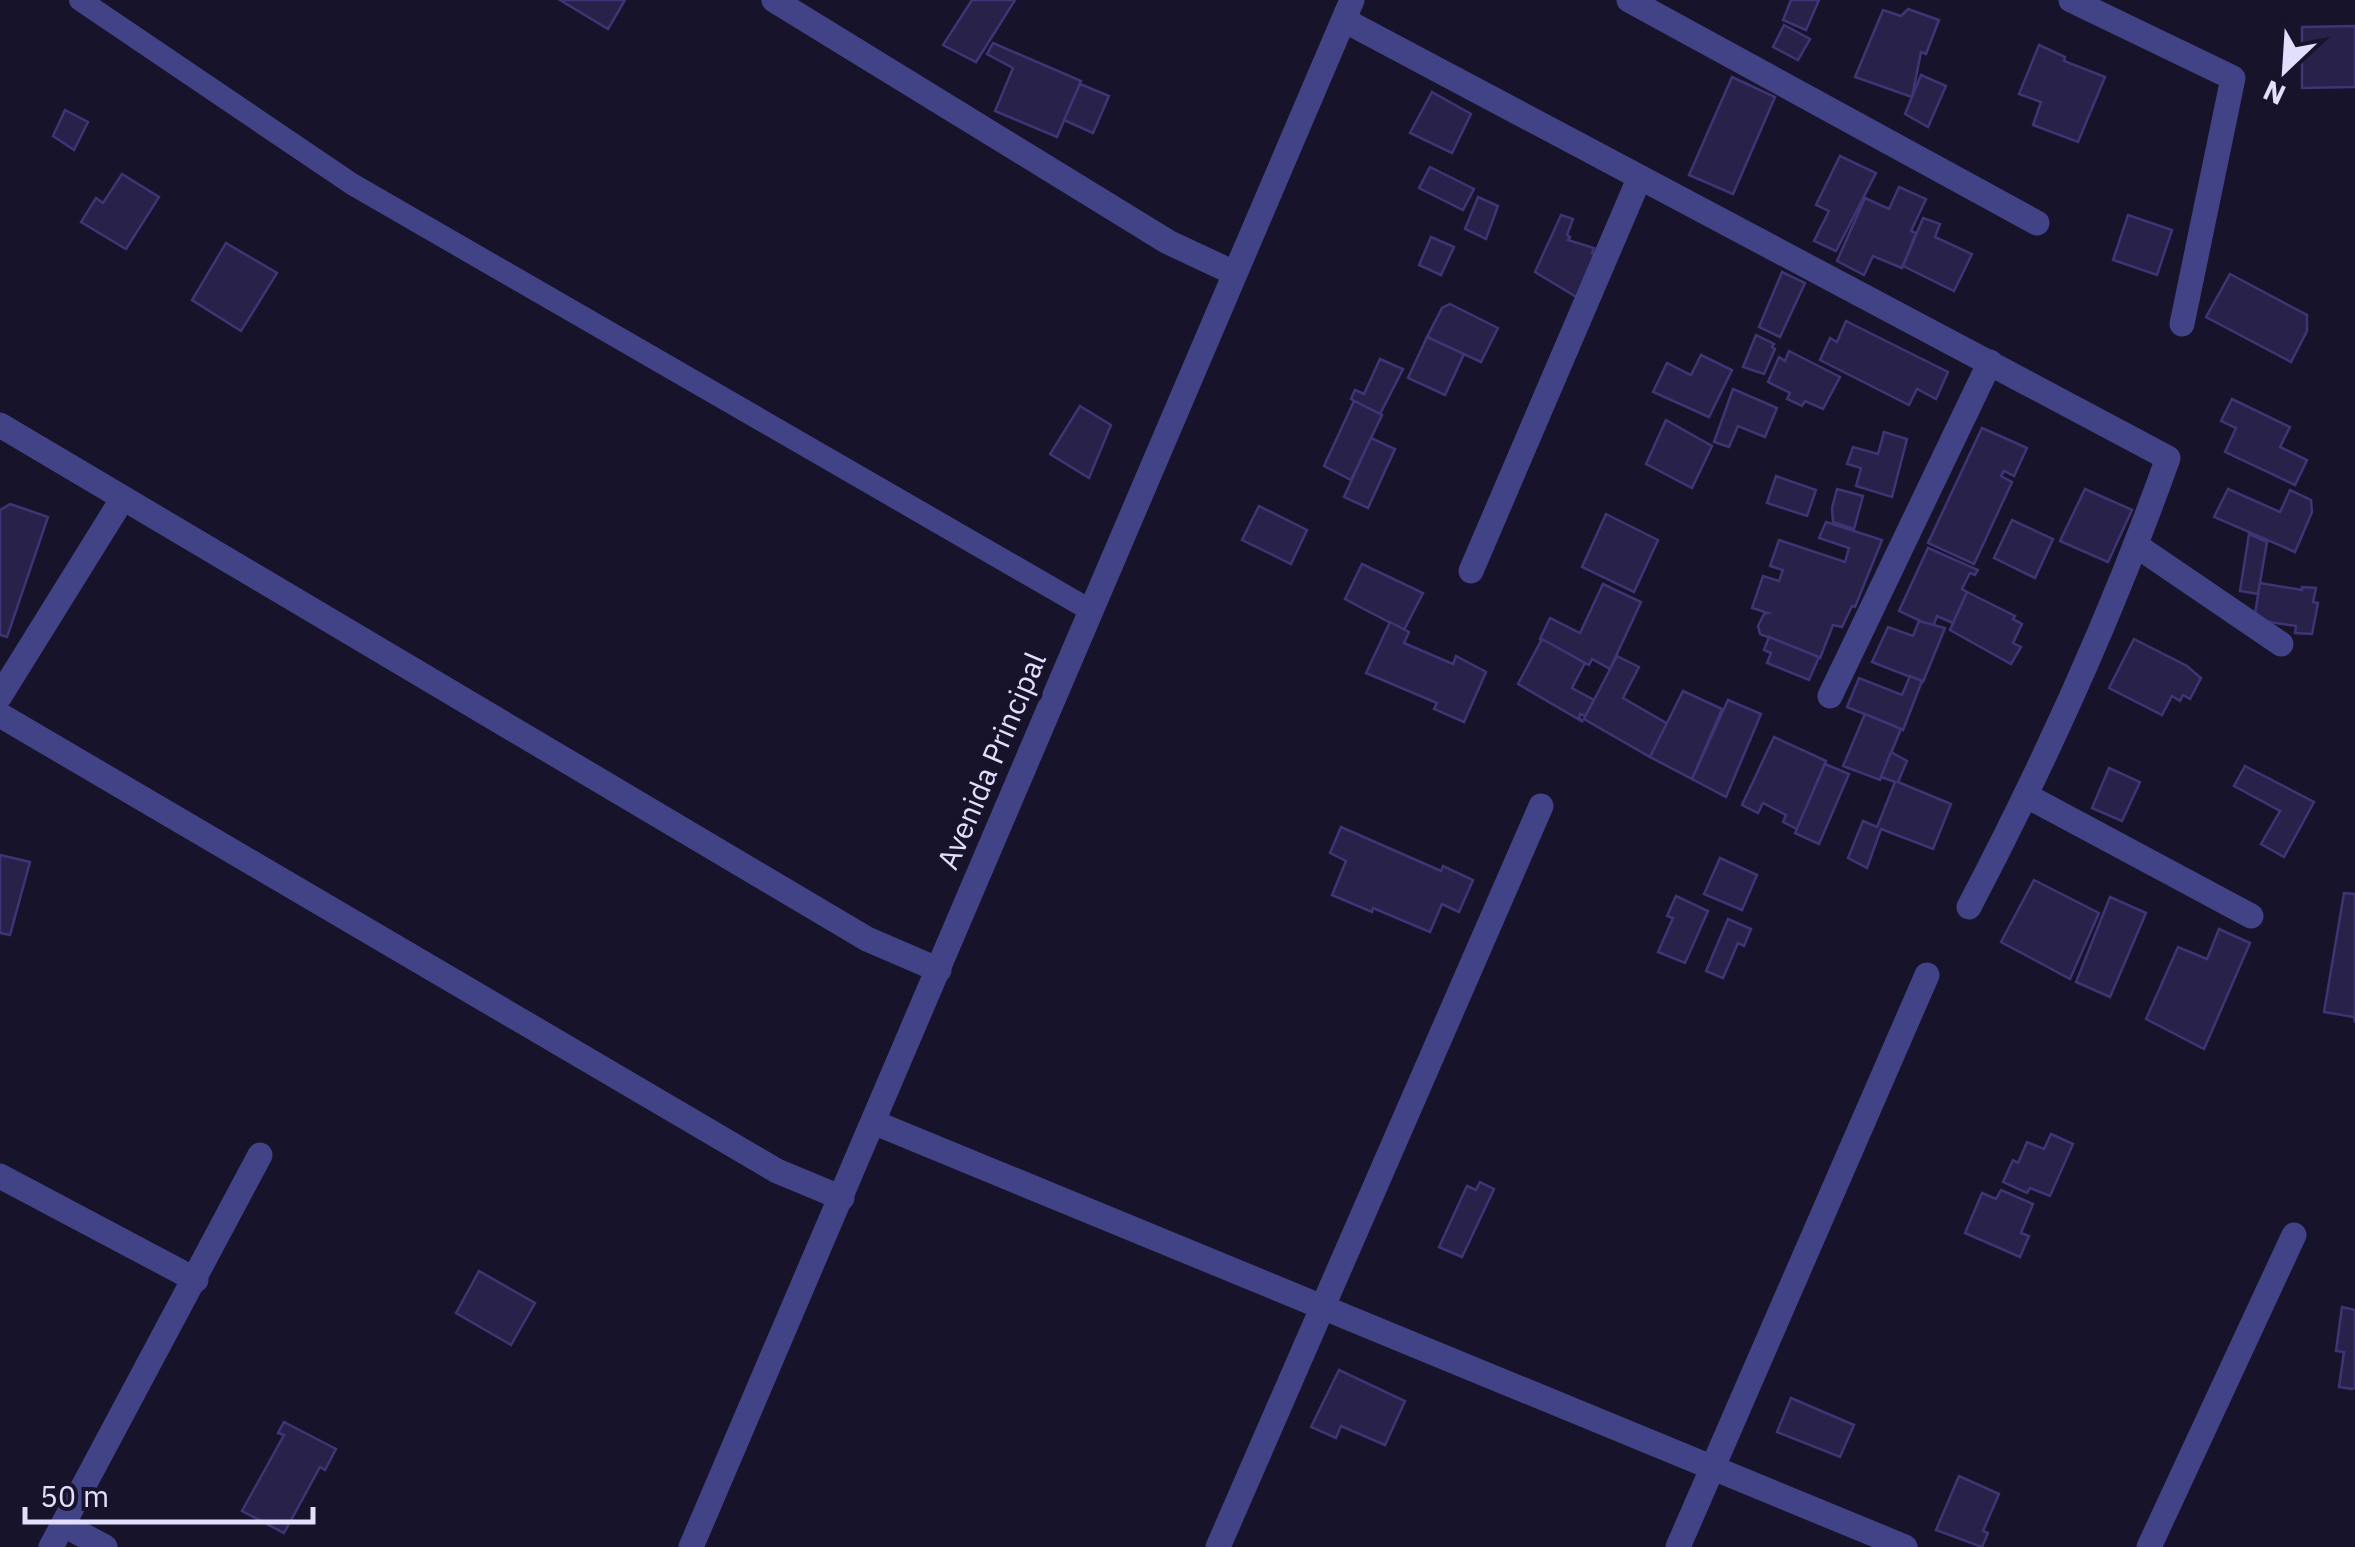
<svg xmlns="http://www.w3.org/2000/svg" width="2355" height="1547" viewBox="0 0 2355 1547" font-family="'IBM Plex Sans',sans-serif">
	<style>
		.building { fill: #28214a; stroke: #3f3574; stroke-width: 2.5 }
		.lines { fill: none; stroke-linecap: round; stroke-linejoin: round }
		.service { stroke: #424286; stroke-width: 22 }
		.minor { stroke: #424286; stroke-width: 25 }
		.tertiary { stroke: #424286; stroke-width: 25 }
		.labels { text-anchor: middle; stroke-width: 10; stroke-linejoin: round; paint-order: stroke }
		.street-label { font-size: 30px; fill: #e2dffd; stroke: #17132b }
	</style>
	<rect width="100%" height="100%" fill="#17132b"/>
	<!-- building -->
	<g class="building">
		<path d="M 560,0 L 625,0 L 608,29 Z"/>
		<path d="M 972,0 L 1015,0 L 976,62 L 943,45 Z"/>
		<path d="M 1791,0 L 1819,0 L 1806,30 L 1783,20 Z"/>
		<path d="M 1908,9 L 1939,20 L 1926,54 L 1921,52 L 1912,97 L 1855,77 L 1883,10 L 1901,16 Z"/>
		<path d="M 1784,25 L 1810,39 L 1798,60 L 1773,47 Z"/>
		<path d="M 2355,26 L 2355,87 L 2302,88 L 2302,27 Z"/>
		<path d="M 993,43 L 1081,81 L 1057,137 L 995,111 L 1013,68 L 987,54 Z"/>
		<path d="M 2039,45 L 2065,57 L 2064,61 L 2105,77 L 2078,142 L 2033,125 L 2041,102 L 2019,94 Z"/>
		<path d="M 1921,75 L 1946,86 L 1928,127 L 1905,114 Z"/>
		<path d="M 1732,77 L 1775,97 L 1733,194 L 1689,175 Z"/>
		<path d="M 1080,84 L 1109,96 L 1093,133 L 1064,120 Z"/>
		<path d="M 1432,92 L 1471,114 L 1452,153 L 1410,133 Z"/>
		<path d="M 65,110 L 88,122 L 74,150 L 53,136 Z"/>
		<path d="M 1840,156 L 1876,173 L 1836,251 L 1814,241 L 1829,211 L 1816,205 Z"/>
		<path d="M 1430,167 L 1474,189 L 1463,210 L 1419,188 Z"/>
		<path d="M 122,174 L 159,197 L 126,249 L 81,222 L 96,198 L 103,203 Z"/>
		<path d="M 1899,187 L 1926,199 L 1911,231 L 1916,233 L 1902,268 L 1873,256 L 1864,275 L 1837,261 L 1865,198 L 1889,209 Z"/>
		<path d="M 1478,197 L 1498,206 L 1486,239 L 1465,229 Z"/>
		<path d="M 1561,215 L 1573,219 L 1567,235 L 1570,237 L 1568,240 L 1594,248 L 1592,253 L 1598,256 L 1578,298 L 1535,272 Z"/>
		<path d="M 2128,215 L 2172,230 L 2157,275 L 2113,260 Z"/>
		<path d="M 1923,218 L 1940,224 L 1935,237 L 1972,254 L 1954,291 L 1903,266 Z"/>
		<path d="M 1431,237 L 1454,247 L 1441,275 L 1419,265 Z"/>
		<path d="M 226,243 L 277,273 L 241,331 L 192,300 Z"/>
		<path d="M 1782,272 L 1805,283 L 1780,337 L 1759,327 Z"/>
		<path d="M 2230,274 L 2307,315 L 2307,331 L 2291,362 L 2206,317 Z"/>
		<path d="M 1450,304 L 1498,328 L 1481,362 L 1427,337 L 1442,308 Z"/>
		<path d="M 1846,321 L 1948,372 L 1936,399 L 1917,389 L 1909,405 L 1820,360 L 1830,338 L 1837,342 Z"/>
		<path d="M 1756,335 L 1774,344 L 1772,347 L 1775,349 L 1764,374 L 1743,367 Z"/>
		<path d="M 1427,337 L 1464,354 L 1445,395 L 1408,378 Z"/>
		<path d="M 1789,351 L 1840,377 L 1823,409 L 1805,401 L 1802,406 L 1787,399 L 1790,393 L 1768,382 L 1779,357 L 1785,361 Z"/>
		<path d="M 1701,355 L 1732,370 L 1709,417 L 1653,392 L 1667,363 L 1691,375 Z"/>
		<path d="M 1380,359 L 1403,369 L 1380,414 L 1351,399 L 1355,390 L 1364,394 Z"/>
		<path d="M 1733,389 L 1777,408 L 1765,437 L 1738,426 L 1729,447 L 1714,442 Z"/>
		<path d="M 2232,399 L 2290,427 L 2280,447 L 2307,460 L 2295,485 L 2225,452 L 2236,428 L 2221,421 Z"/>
		<path d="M 1354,401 L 1382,415 L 1351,480 L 1324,466 Z"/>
		<path d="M 1080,406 L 1111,425 L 1089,478 L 1050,454 Z"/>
		<path d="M 1666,420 L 1712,446 L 1692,488 L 1646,464 Z"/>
		<path d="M 1982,428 L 2027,448 L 2014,476 L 2004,471 L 2001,476 L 2012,482 L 1974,564 L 1928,543 Z"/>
		<path d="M 1884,432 L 1907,439 L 1892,497 L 1856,486 L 1861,468 L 1847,464 L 1853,447 L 1878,454 Z"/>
		<path d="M 1371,438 L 1395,449 L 1368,508 L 1344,497 Z"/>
		<path d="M 1776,476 L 1816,490 L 1807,516 L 1767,503 Z"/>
		<path d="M 1837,489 L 1863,496 L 1854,529 L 1833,522 L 1832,508 Z"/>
		<path d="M 2085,489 L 2132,510 L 2108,562 L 2060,541 Z"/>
		<path d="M 2228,489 L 2280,512 L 2290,490 L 2311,500 L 2312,512 L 2295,552 L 2214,517 Z"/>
		<path d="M 10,504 L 48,517 L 7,637 L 0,635 L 0,510 Z"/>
		<path d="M 1259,506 L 1307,530 L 1291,564 L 1242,540 Z"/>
		<path d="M 1606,514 L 1658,540 L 1634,592 L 1582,567 Z"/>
		<path d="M 2012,520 L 2053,539 L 2035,578 L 1994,558 Z"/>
		<path d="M 1826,522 L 1882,540 L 1855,607 L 1852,606 L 1842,627 L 1833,625 L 1820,658 L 1760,634 L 1758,626 L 1764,614 L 1768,613 L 1752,608 L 1763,576 L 1779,581 L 1783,570 L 1770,566 L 1779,540 L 1845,562 L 1849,548 L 1819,538 Z"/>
		<path d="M 2249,534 L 2267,542 L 2258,594 L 2240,591 Z"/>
		<path d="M 1928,548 L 1978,570 L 1975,575 L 1970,573 L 1962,589 L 1967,592 L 1953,623 L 1937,616 L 1933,627 L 1899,611 Z"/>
		<path d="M 1362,564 L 1423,593 L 1404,630 L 1345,599 Z"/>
		<path d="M 2260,583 L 2302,590 L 2302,587 L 2316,588 L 2313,602 L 2318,603 L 2312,634 L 2295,633 L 2296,626 L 2254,620 Z"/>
		<path d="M 1603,584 L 1641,602 L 1610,669 L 1592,659 L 1589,665 L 1540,639 L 1550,618 L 1580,633 Z"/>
		<path d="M 1967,592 L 2015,616 L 2013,619 L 2022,624 L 2013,643 L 2021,647 L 2011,664 L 1950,630 Z"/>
		<path d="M 1919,621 L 1945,628 L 1923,682 L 1872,662 L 1888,627 L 1913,636 Z"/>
		<path d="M 1390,622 L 1409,632 L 1404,643 L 1453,664 L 1456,656 L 1486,672 L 1464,722 L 1434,709 L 1437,703 L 1366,673 Z"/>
		<path d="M 1769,637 L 1819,657 L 1809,680 L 1767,663 L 1771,653 L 1764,650 Z"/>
		<path d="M 1542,639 L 1585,663 L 1572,688 L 1594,700 L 1585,716 L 1580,714 L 1579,717 L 1583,722 L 1518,684 Z"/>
		<path d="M 2134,639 L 2187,666 L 2201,678 L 2190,699 L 2183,695 L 2180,701 L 2172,696 L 2162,715 L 2109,688 Z"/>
		<path d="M 1617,656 L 1639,667 L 1623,698 L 1668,724 L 1650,757 L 1584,719 Z"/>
		<path d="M 1910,676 L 1922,681 L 1903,730 L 1847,707 L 1859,678 L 1902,695 Z"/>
		<path d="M 1683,691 L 1722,709 L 1692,779 L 1650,757 Z"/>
		<path d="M 1728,700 L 1761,714 L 1726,797 L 1692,779 Z"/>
		<path d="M 1865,714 L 1901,729 L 1880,780 L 1843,766 Z"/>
		<path d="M 1774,737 L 1826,761 L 1797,829 L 1783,822 L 1786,815 L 1763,803 L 1758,813 L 1742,805 Z"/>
		<path d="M 1891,752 L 1907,761 L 1898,782 L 1951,804 L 1933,849 L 1881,829 L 1867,868 L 1848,858 L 1863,821 L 1877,827 L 1895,782 L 1881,777 Z"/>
		<path d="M 1825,764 L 1849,774 L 1819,844 L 1795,833 Z"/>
		<path d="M 2245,766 L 2314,802 L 2284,857 L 2261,844 L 2280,811 L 2234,786 Z"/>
		<path d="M 2109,768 L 2140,782 L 2122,821 L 2092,808 Z"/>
		<path d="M 1341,827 L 1441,871 L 1443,866 L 1473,880 L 1459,912 L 1442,904 L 1430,932 L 1373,908 L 1372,912 L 1332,895 L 1346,861 L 1330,853 Z"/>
		<path d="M 0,855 L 30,862 L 10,935 L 0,933 Z"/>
		<path d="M 1720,858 L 1757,875 L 1742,910 L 1704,894 Z"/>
		<path d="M 2034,880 L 2099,913 L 2070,979 L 2001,942 Z"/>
		<path d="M 2344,893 L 2355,894 L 2355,1023 L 2354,1017 L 2324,1012 Z"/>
		<path d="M 1676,896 L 1708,911 L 1685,963 L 1658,952 L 1673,918 L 1667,916 Z"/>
		<path d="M 2110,897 L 2146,913 L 2110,997 L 2076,982 Z"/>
		<path d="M 1728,919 L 1751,929 L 1744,946 L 1738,943 L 1723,978 L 1706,971 Z"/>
		<path d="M 2219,929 L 2250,943 L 2204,1049 L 2146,1019 L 2178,947 L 2207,959 Z"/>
		<path d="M 2051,1134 L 2073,1144 L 2050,1196 L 2030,1188 L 2027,1193 L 2003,1182 L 2013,1160 L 2018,1163 L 2027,1142 L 2044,1149 Z"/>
		<path d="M 1480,1182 L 1494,1189 L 1462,1257 L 1439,1247 L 1467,1186 L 1476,1190 Z"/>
		<path d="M 2001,1190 L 2033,1204 L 2021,1233 L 2029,1236 L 2020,1257 L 1965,1233 L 1982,1193 L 1996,1199 Z"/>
		<path d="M 479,1271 L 535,1303 L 511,1345 L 456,1313 Z"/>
		<path d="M 2342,1307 L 2355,1310 L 2355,1388 L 2352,1389 L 2339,1387 L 2344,1352 L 2336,1351 Z"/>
		<path d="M 1339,1370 L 1405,1401 L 1385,1445 L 1341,1426 L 1336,1438 L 1311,1427 Z"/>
		<path d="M 1791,1398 L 1854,1425 L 1840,1457 L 1777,1432 Z"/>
		<path d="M 284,1422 L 336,1449 L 325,1470 L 320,1467 L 284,1533 L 242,1511 L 284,1435 L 278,1433 Z"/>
		<path d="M 1959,1476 L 1999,1494 L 1983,1531 L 1988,1533 L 1982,1547 L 1936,1530 Z"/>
	</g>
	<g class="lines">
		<!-- service -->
		<path class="service" d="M 80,0 L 352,184 L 1090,610"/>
		<!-- minor -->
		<g class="minor">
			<path d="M 774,0 L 1168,242 L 1234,273"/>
			<path d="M 1629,0 L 2037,223"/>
			<path d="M 2071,0 L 2233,78 L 2182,324"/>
			<path d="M 1344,20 L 2168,458 C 2113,612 2045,762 1969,907"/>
			<path d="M 0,425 L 867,939 L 939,970"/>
			<path d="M 2137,546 L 2281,644"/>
			<path d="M 1471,571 L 1639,179"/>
			<path d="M 0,696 L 123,498"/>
			<path d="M 1830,696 L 1990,362"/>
			<path d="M 0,715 L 777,1171 L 842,1198"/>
			<path d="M 2027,796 L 2251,916"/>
			<path d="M 873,1122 L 1905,1547"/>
			<path d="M 0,1176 L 196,1280"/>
			<path d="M 64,1525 L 105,1547"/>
			<path d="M 51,1547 L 260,1155"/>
			<path d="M 1218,1547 L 1541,806"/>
			<path d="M 1678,1547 L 1927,975"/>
			<path d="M 2149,1547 L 2294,1235"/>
		</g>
		<!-- tertiary -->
		<path class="tertiary" d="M 691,1547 L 1352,0"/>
	</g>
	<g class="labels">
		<!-- street labels -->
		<g class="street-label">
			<text transform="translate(992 761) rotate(-67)" y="10">Avenida Principal</text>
		</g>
	</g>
	<!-- north arrow -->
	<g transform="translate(2285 70) rotate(205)" stroke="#17132b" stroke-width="8" paint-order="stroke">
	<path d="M0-8L18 38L0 25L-18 38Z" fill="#e2dffd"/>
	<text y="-15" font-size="28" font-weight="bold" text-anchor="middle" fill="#e2dffd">N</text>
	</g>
	<!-- scale -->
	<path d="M25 1507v15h288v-15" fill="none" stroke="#e2dffd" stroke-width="5"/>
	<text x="40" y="1507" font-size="30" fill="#e2dffd" stroke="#17132b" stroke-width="8" paint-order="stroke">50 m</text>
</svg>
